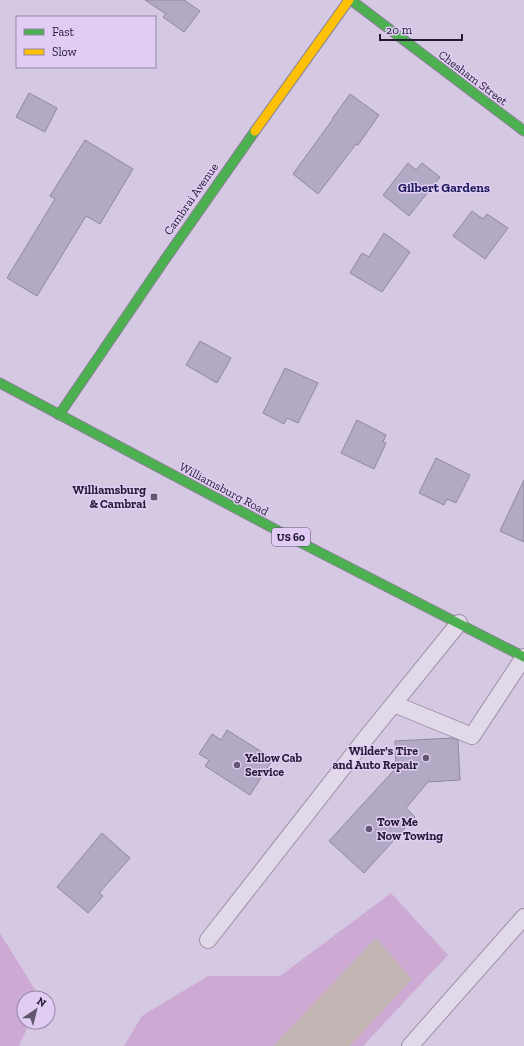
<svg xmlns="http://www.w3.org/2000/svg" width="524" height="1046" viewBox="0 0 524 1046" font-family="'Zilla Slab',serif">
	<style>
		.green { fill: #ccaad4 }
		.water { fill: #c4b6b4 }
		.building { fill: #b2a9c5; stroke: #9088a1 }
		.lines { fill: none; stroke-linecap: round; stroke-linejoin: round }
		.lane-casing { stroke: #9b92a6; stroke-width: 18 }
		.fast-casing { stroke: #8a8296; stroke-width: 11 }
		.slow-casing { stroke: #8a8296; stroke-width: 11 }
		.lane { stroke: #e1d9e9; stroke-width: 16 }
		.fast { stroke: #4caf50; stroke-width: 9 }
		.slow { stroke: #ffc107; stroke-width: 9 }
		.poi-dot { fill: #615870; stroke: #e1ccf4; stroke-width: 1.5 }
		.labels { text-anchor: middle; stroke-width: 3; stroke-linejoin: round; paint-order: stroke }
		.shield { fill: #e1ccf4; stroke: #5b506d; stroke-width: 1 }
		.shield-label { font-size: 11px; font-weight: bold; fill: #221b33 }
		.street-label { font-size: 12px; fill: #221b33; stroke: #e1ccf4 }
		.poi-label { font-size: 12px; font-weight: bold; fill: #221b33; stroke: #e1ccf4; text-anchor: end }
		.neighbourhood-label { font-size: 13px; font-weight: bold; fill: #1d1c5e; stroke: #e1ccf4 }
	</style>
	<rect width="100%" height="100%" fill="#d5c8e2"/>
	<!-- green -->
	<g class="green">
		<path d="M 391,893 L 448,955 L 363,1046 L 124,1046 L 142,1016 L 208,976 L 280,976 Z"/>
		<path d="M 0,933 L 40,998 L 24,998 L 24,1022 L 30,1022 L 19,1046 L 0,1046 Z"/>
	</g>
	<!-- water -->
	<path class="water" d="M 376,938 L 412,979 L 350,1046 L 273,1046 Z"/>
	<!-- building -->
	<g class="building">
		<path d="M 145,0 L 184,0 L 200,11 L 184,32 L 163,17 L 166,14 Z"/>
		<path d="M 29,93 L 57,108 L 45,132 L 16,117 Z"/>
		<path d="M 350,94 L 379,115 L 358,145 L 356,144 L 318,194 L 293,174 L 333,119 L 332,119 Z"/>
		<path d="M 85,140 L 133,169 L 100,224 L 86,216 L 37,296 L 7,278 L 55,199 L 50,196 Z"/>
		<path d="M 408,163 L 416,170 L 422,163 L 440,177 L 409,216 L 383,195 Z"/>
		<path d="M 472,211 L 483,219 L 487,214 L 508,228 L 485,259 L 453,236 Z"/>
		<path d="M 384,233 L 410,252 L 382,292 L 350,273 L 362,253 L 369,257 Z"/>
		<path d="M 200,341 L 231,358 L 217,383 L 186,365 Z"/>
		<path d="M 285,368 L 318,383 L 298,423 L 287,418 L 284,424 L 263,413 Z"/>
		<path d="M 357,420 L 386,435 L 383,442 L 386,443 L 374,469 L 341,453 Z"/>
		<path d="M 436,458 L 470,475 L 456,503 L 447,499 L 444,505 L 419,493 Z"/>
		<path d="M 524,480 L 524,542 L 500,531 Z"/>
		<path d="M 227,730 L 273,759 L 250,795 L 205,766 L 209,760 L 199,754 L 212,734 L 221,740 Z"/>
		<path d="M 453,738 L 458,740 L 460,780 L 428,782 L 406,808 L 415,817 L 364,873 L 329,841 L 396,768 L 395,741 Z"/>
		<path d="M 102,833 L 130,858 L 99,893 L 103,896 L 88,913 L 57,887 Z"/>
	</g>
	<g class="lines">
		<defs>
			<g id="lane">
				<path d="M 394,704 L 472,736 L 524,657"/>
				<path d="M 208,940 L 366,738 L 459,623"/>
				<path d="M 410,1046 L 524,917"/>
			</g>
			<g id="fast">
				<path d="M 351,0 L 524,131"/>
				<path d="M 0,383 L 286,535 L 524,657"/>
				<path d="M 59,415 L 166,258 L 255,131"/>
			</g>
			<path id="slow" d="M 255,131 L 349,0"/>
		</defs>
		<!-- lane casing -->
		<use href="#lane" class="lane-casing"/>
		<!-- fast casing -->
		<use href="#fast" class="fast-casing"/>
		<!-- slow casing -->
		<use href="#slow" class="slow-casing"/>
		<!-- lane -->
		<use href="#lane" class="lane"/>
		<!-- fast -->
		<use href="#fast" class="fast"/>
		<!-- slow -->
		<use href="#slow" class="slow"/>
	</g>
	<!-- markers -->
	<g class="poi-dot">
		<rect x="150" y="493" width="8" height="8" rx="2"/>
		<circle cx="426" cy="758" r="4"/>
		<circle cx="237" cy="765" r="4"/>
		<circle cx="369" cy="829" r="4"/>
	</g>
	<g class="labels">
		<!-- shield labels -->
		<rect class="shield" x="272" y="528" width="38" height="18" rx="3"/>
		<g class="shield-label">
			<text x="291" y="541">US 60</text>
		</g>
		<!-- street labels -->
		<g class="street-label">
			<text transform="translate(473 78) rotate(37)" y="4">Chesham Street</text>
			<text transform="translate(191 199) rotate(-55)" y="4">Cambrai Avenue</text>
			<text transform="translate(224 489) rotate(28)" y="4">Williamsburg Road</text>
		</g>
		<!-- poi labels -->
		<g class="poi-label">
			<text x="146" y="494">Williamsburg<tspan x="146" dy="14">&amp; Cambrai</tspan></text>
			<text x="418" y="755">Wilder's Tire<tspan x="418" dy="14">and Auto Repair</tspan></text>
			<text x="245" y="762" text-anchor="start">Yellow Cab<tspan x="245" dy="14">Service</tspan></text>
			<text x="377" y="826" text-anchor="start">Tow Me<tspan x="377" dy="14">Now Towing</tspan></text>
		</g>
		<!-- neighbourhood labels -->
		<g class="neighbourhood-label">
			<text x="444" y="192">Gilbert Gardens</text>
		</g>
	</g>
	<!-- legend -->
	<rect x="16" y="16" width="140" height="52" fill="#e1ccf4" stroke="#9585a7"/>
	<rect x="24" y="29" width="20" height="6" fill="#4caf50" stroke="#9585a7"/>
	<text x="52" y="36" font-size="12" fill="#221b33">Fast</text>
	<rect x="24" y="49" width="20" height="6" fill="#ffc107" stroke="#9585a7"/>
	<text x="52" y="56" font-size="12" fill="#221b33">Slow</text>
	<!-- north arrow -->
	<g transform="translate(36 1010) rotate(35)"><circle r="19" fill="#e1ccf4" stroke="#9585a7"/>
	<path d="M0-3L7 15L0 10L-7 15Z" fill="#615870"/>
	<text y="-6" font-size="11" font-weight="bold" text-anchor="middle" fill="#221b33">N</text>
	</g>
	<!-- scale -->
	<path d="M380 34v6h82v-6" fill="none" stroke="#221b33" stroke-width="2"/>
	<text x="386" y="34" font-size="12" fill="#221b33" stroke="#e1ccf4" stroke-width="3" paint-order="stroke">20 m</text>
</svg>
